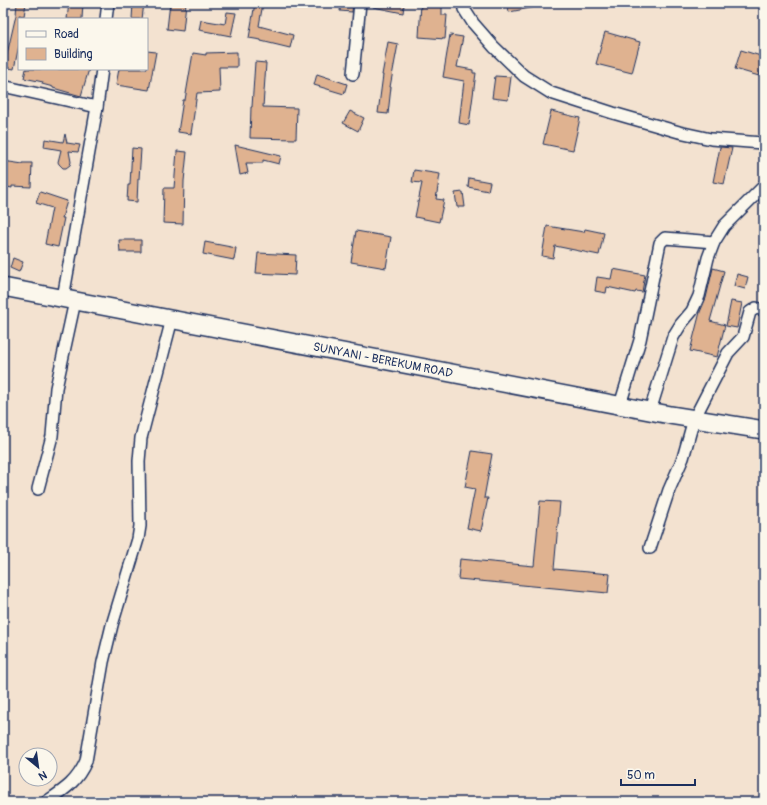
<svg xmlns="http://www.w3.org/2000/svg" width="767" height="805" viewBox="0 0 767 805" font-family="Pangolin,sans-serif">
	<style>
		.building { fill: #dfb290; stroke: #1b2f5e }
		.lines { fill: none; stroke-linecap: round; stroke-linejoin: round }
		.minor-casing { stroke: #1b2f5e; stroke-width: 14 }
		.primary-casing { stroke: #1b2f5e; stroke-width: 20 }
		.minor { stroke: #fbf7ec; stroke-width: 11 }
		.primary { stroke: #fbf7ec; stroke-width: 17 }
		.labels { text-anchor: middle; stroke-width: 3; stroke-linejoin: round; paint-order: stroke }
		.street-label { font-size: 12px; fill: #1b2f5e; stroke: #fbf7ec }
	</style>
	<rect width="100%" height="100%" fill="#f3e2d0"/>
	<filter id="ink" filterUnits="userSpaceOnUse"><feTurbulence type="fractalNoise" baseFrequency=".025" numOctaves="2"/><feDisplacementMap in="SourceGraphic" scale="8" xChannelSelector="R" yChannelSelector="G"/><feConvolveMatrix kernelMatrix="1 2 1 2 8 2 1 2 1" color-interpolation-filters="sRGB"/></filter>
	<g filter="url(#ink)">
		<!-- building -->
		<g class="building">
			<path d="M 17,3 L 26,3 L 24,16 L 19,15 L 19,45 L 14,69 L 4,67 L 16,15 Z"/>
			<path d="M 69,3 L 83,3 L 82,19 L 67,19 Z"/>
			<path d="M 133,3 L 144,3 L 142,19 L 132,19 Z"/>
			<path d="M 170,3 L 186,3 L 183,31 L 167,29 Z"/>
			<path d="M 255,3 L 263,3 L 259,26 L 293,35 L 290,48 L 261,41 L 261,40 L 249,38 Z"/>
			<path d="M 341,3 L 353,3 L 352,12 L 340,11 Z"/>
			<path d="M 374,3 L 393,3 L 404,5 L 403,13 L 373,7 Z"/>
			<path d="M 421,3 L 442,3 L 442,15 L 447,15 L 445,39 L 419,37 Z"/>
			<path d="M 507,3 L 535,3 L 536,7 L 509,12 Z"/>
			<path d="M 227,12 L 236,13 L 231,36 L 199,30 L 201,20 L 225,24 Z"/>
			<path d="M 605,32 L 640,42 L 632,73 L 596,64 Z"/>
			<path d="M 450,35 L 463,37 L 457,67 L 473,70 L 473,73 L 476,73 L 469,125 L 459,123 L 464,81 L 443,77 Z"/>
			<path d="M 388,42 L 398,44 L 390,87 L 391,87 L 388,114 L 378,113 L 383,75 L 382,75 Z"/>
			<path d="M 741,50 L 764,57 L 759,76 L 735,69 Z"/>
			<path d="M 147,51 L 156,52 L 149,90 L 116,85 L 119,69 L 147,69 Z"/>
			<path d="M 237,52 L 237,67 L 219,67 L 220,92 L 197,93 L 191,134 L 178,132 L 183,100 L 185,100 L 193,53 L 206,55 L 206,53 Z"/>
			<path d="M 255,62 L 266,63 L 263,107 L 297,108 L 296,139 L 250,138 L 251,107 L 252,107 Z"/>
			<path d="M 26,69 L 89,69 L 81,96 L 53,88 L 53,87 L 42,84 L 43,82 L 24,78 Z"/>
			<path d="M 317,74 L 347,84 L 344,94 L 314,85 Z"/>
			<path d="M 495,76 L 511,77 L 508,100 L 492,98 Z"/>
			<path d="M 350,111 L 364,118 L 358,131 L 343,123 Z"/>
			<path d="M 551,111 L 580,118 L 573,150 L 543,144 Z"/>
			<path d="M 65,134 L 67,143 L 80,145 L 78,152 L 69,151 L 71,162 L 70,165 L 66,168 L 63,168 L 59,164 L 58,162 L 61,150 L 44,147 L 45,139 L 63,142 Z"/>
			<path d="M 235,145 L 281,156 L 279,164 L 263,160 L 263,163 L 246,163 L 248,173 L 240,175 Z"/>
			<path d="M 720,147 L 732,148 L 724,184 L 713,182 Z"/>
			<path d="M 132,148 L 141,149 L 139,179 L 138,179 L 137,202 L 127,201 L 128,185 L 130,185 Z"/>
			<path d="M 177,151 L 187,152 L 184,181 L 183,224 L 163,223 L 164,188 L 174,188 Z"/>
			<path d="M 3,161 L 23,164 L 23,163 L 32,163 L 31,187 L 12,186 L 12,188 L 3,186 Z"/>
			<path d="M 414,170 L 440,174 L 436,199 L 444,200 L 439,222 L 415,217 L 422,183 L 412,182 Z"/>
			<path d="M 469,178 L 490,182 L 488,191 L 468,187 Z"/>
			<path d="M 40,192 L 67,201 L 62,218 L 64,218 L 58,247 L 45,244 L 52,208 L 36,203 Z"/>
			<path d="M 463,192 L 465,207 L 457,207 L 455,193 Z"/>
			<path d="M 547,226 L 584,232 L 585,229 L 604,233 L 599,255 L 555,246 L 553,258 L 542,256 Z"/>
			<path d="M 356,231 L 391,237 L 386,268 L 351,262 Z"/>
			<path d="M 119,240 L 141,240 L 141,252 L 120,252 Z"/>
			<path d="M 205,242 L 236,248 L 234,260 L 203,254 Z"/>
			<path d="M 258,253 L 296,255 L 295,275 L 256,273 Z"/>
			<path d="M 13,258 L 23,262 L 19,272 L 10,268 Z"/>
			<path d="M 713,268 L 724,271 L 710,321 L 725,325 L 717,357 L 690,351 L 700,312 L 706,298 Z"/>
			<path d="M 613,269 L 645,275 L 642,292 L 636,291 L 635,293 L 607,287 L 606,293 L 595,291 L 597,277 L 611,279 Z"/>
			<path d="M 737,274 L 748,277 L 745,289 L 734,286 Z"/>
			<path d="M 731,301 L 742,303 L 737,328 L 726,326 Z"/>
			<path d="M 472,451 L 492,454 L 484,498 L 488,498 L 481,531 L 467,528 L 475,489 L 465,487 Z"/>
			<path d="M 540,501 L 560,502 L 554,569 L 610,574 L 608,593 L 458,579 L 460,559 L 534,566 Z"/>
		</g>
		<g class="lines">
			<defs>
				<g id="minor">
					<path d="M 463,3 L 464,9 L 473,23 L 494,47 L 524,76 L 551,93 L 613,113 L 679,132 L 711,139 L 762,143"/>
					<path d="M 106,19 L 108,3"/>
					<path d="M 353,74 L 360,3"/>
					<path d="M 7,87 L 97,107"/>
					<path d="M 63,298 L 97,107 L 102,69"/>
					<path d="M 620,405 L 640,340 L 660,243 L 665,238 L 714,242"/>
					<path d="M 650,411 L 673,337 L 681,324 L 692,311 L 699,296 L 708,258 L 714,242 L 724,226 L 764,186"/>
					<path d="M 38,489 L 52,436 L 56,388 L 75,301"/>
					<path d="M 650,548 L 669,490 L 683,458 L 694,419 L 728,353 L 743,337 L 750,312 L 756,308 L 764,310"/>
					<path d="M 46,802 C 64,790 77,782 86,761 L 103,662 L 112,625 L 138,539 L 140,526 L 139,461 L 141,438 L 172,319"/>
				</g>
				<path id="primary" d="M 3,287 L 670,415 L 764,430"/>
			</defs>
			<!-- minor casing -->
			<use href="#minor" class="minor-casing"/>
			<!-- primary casing -->
			<use href="#primary" class="primary-casing"/>
			<!-- minor -->
			<use href="#minor" class="minor"/>
			<!-- primary -->
			<use href="#primary" class="primary"/>
		</g>
	</g>
	<g class="labels">
		<!-- street labels -->
		<g class="street-label">
			<text transform="translate(383 360) rotate(11)" y="4">SUNYANI - BEREKUM ROAD</text>
		</g>
	</g>
	<!-- margin -->
	<rect width="767" height="805" fill="none" stroke="#fbf7ec" stroke-width="16"/>
	<rect x="8" y="8" width="751" height="789" fill="none" stroke="#1b2f5e" stroke-width="1.5" filter="url(#ink)"/>
	<!-- legend -->
	<rect x="18" y="18" width="130" height="52" fill="#fbf7ec" stroke="#a1a7b3"/>
	<rect x="26" y="31" width="20" height="6" fill="#fbf7ec" stroke="#a1a7b3"/>
	<text x="54" y="38" font-size="12" fill="#1b2f5e">Road</text>
	<rect x="26" y="48" width="20" height="12" fill="#dfb290" stroke="#a1a7b3"/>
	<text x="54" y="58" font-size="12" fill="#1b2f5e">Building</text>
	<!-- north arrow -->
	<g transform="translate(38 767) rotate(151)"><circle r="19" fill="#fbf7ec" stroke="#a1a7b3"/>
	<path d="M0-3L7 15L0 10L-7 15Z" fill="#1b2f5e"/>
	<text y="-6" font-size="11" font-weight="bold" text-anchor="middle" fill="#1b2f5e">N</text>
	</g>
	<!-- scale -->
	<path d="M621 779v6h74v-6" fill="none" stroke="#1b2f5e" stroke-width="2"/>
	<text x="627" y="779" font-size="12" fill="#1b2f5e" stroke="#fbf7ec" stroke-width="3" paint-order="stroke">50 m</text>
</svg>
